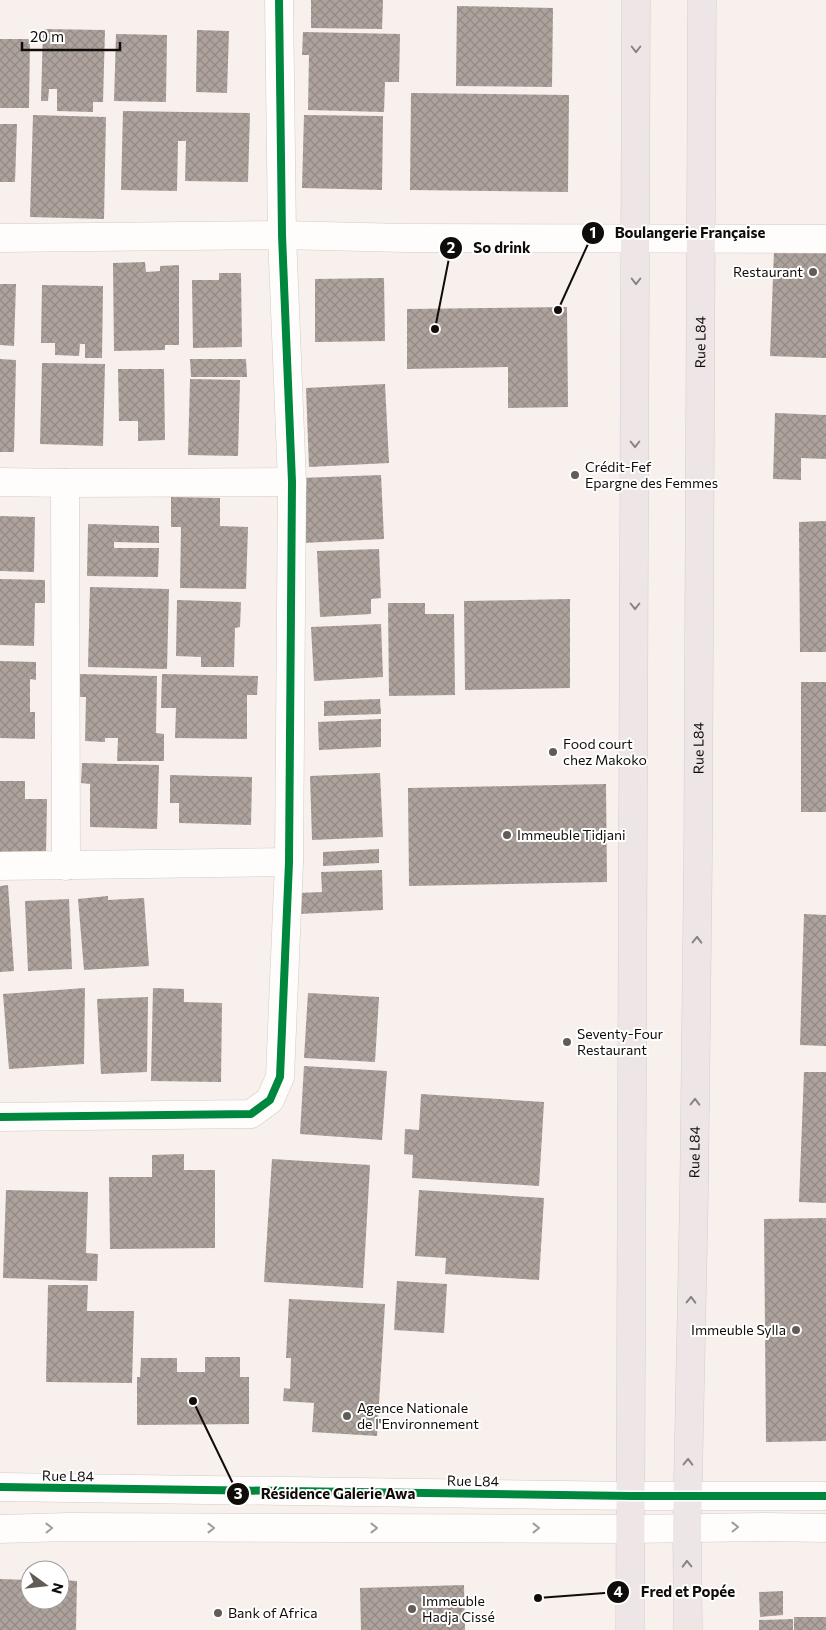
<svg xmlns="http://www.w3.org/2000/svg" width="826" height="1630" viewBox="0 0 826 1630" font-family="Commissioner,sans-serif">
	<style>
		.building { fill: url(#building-cross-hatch) }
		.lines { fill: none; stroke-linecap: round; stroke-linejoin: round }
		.minor-casing { stroke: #d1cbc7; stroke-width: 29 }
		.major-casing { stroke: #d2cecb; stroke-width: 29 }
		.minor { stroke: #fefdfc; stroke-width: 28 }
		.major { stroke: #eee5e7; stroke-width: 28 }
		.cycleway-casing { stroke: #fff; stroke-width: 11 }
		.cycleway { stroke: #00873e; stroke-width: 8 }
		.oneway { stroke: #8a8383 }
		.oneway2 { stroke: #9f9d9b }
		.poi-dot { fill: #615c58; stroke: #fff; stroke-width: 2 }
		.labels { text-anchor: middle; stroke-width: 4; stroke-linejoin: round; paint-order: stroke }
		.poi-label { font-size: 14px; fill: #100c09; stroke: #fff; text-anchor: start }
		.street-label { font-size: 14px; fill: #100c09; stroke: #fff }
		.leader { fill: none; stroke: #100c09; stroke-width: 2 }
		.callout-dot { fill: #100c09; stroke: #fff; stroke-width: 2 }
		.mark-label { font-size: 15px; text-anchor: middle; font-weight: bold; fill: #fff }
		.callout-label { font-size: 15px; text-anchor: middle; font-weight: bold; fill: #100c09; stroke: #fff; stroke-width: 4; stroke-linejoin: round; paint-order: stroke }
	</style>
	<defs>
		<pattern id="building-cross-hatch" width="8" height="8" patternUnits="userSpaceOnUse" patternTransform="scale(1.25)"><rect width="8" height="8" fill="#ada29c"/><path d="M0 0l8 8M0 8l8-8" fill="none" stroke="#948a85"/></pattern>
	</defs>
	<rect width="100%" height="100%" fill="#f8f0ec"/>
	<!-- building -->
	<g class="building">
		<path d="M 311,0 L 383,0 L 382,29 L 311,28 Z"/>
		<path d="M 457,6 L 553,8 L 552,87 L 456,86 Z"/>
		<path d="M 43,29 L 105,30 L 103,102 L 93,102 L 93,112 L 57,111 L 57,89 L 49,89 L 48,101 L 41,101 Z"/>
		<path d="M 197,30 L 229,31 L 227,93 L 196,92 Z"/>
		<path d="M 303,32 L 400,34 L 399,82 L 385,82 L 384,112 L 308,110 L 309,55 L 302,55 Z"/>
		<path d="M 116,34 L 167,35 L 166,102 L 114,101 Z"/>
		<path d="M 0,39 L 30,39 L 29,108 L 0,108 Z"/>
		<path d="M 411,93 L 569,95 L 568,192 L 410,190 Z"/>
		<path d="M 123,111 L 250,113 L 248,182 L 185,181 L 186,141 L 178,141 L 177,191 L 121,190 Z"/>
		<path d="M 33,115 L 106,117 L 104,219 L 30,217 Z"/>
		<path d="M 304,115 L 383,116 L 382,190 L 302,188 Z"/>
		<path d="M 0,124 L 17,124 L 15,182 L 0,182 Z"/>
		<path d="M 774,251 L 826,253 L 826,358 L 770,356 Z"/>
		<path d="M 145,262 L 146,272 L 160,271 L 160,266 L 179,265 L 179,345 L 165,345 L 165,350 L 114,351 L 113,263 Z"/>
		<path d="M 219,273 L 241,273 L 242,347 L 193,348 L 192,280 L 219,280 Z"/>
		<path d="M 384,278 L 385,341 L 315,342 L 315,279 Z"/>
		<path d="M 0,284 L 16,284 L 14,346 L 0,345 Z"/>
		<path d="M 42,285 L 103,286 L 102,358 L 85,358 L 85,344 L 80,344 L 79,356 L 55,355 L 55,343 L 41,343 Z"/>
		<path d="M 567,307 L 568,407 L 508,408 L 508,367 L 407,369 L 407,309 Z"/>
		<path d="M 0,359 L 16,360 L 14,452 L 0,452 Z"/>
		<path d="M 190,359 L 246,359 L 247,377 L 191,377 Z"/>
		<path d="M 42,363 L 105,364 L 103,446 L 40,444 Z"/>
		<path d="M 118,369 L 164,369 L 165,440 L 138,441 L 138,421 L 119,421 Z"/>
		<path d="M 190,379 L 240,380 L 238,456 L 188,455 Z"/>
		<path d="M 385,384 L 389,463 L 309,467 L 306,388 Z"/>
		<path d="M 775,413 L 826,415 L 826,459 L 801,458 L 801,480 L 773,479 Z"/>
		<path d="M 381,475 L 384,539 L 303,543 L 300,478 Z"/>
		<path d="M 171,497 L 220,498 L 220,526 L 248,527 L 246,589 L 180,588 L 181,527 L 171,527 Z"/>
		<path d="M 0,516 L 35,517 L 34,572 L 0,571 Z"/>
		<path d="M 826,521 L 826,652 L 800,652 L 799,522 Z"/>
		<path d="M 88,524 L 159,526 L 159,543 L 114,542 L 114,548 L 159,548 L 158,577 L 87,576 Z"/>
		<path d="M 379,549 L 381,598 L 371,599 L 371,614 L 320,617 L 317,551 Z"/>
		<path d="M 0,579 L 45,580 L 45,603 L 35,603 L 34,646 L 0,645 Z"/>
		<path d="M 90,587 L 169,589 L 167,669 L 88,667 Z"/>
		<path d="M 570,599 L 570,688 L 465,690 L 464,601 Z"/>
		<path d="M 177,600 L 241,602 L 240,627 L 235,628 L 234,667 L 201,667 L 201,657 L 176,656 Z"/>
		<path d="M 388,603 L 425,603 L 425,614 L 454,614 L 455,695 L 389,696 Z"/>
		<path d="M 381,624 L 383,677 L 314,681 L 311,627 Z"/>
		<path d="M 0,661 L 36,662 L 36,680 L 30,679 L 30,712 L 35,712 L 35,739 L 0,738 Z"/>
		<path d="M 80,674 L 157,676 L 156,733 L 164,734 L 164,761 L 117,761 L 118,738 L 105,738 L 105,742 L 85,741 L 86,697 L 79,697 Z"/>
		<path d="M 162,674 L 258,676 L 257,695 L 247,695 L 247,739 L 175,738 L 176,708 L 161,708 Z"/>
		<rect x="801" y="682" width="25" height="130"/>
		<path d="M 380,699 L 381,714 L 324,716 L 324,701 Z"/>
		<path d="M 381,719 L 381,747 L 319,750 L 318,722 Z"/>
		<path d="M 82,763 L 159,765 L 157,829 L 90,827 L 90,784 L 81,783 Z"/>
		<path d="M 380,773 L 383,837 L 312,840 L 310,776 Z"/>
		<path d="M 170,775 L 252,777 L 251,825 L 179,823 L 179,803 L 170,803 Z"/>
		<path d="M 0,781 L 25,781 L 25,799 L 47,799 L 46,856 L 0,856 Z"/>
		<path d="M 606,784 L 607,882 L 409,886 L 408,788 Z"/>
		<path d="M 379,849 L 379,863 L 323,866 L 323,852 Z"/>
		<path d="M 382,870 L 383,910 L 298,914 L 297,893 L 322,892 L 321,872 Z"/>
		<path d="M 8,885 L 14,971 L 0,972 L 0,886 Z"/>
		<path d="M 108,896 L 108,900 L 144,898 L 149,966 L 84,970 L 78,899 Z"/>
		<path d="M 69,899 L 72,969 L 28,971 L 25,901 Z"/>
		<path d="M 804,914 L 826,915 L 826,1046 L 800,1045 Z"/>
		<path d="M 85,988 L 84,1064 L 9,1069 L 3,994 Z"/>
		<path d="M 153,988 L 184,989 L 184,1002 L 222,1003 L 221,1082 L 151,1081 Z"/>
		<path d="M 308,993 L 379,997 L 375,1062 L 304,1058 Z"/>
		<path d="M 148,997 L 147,1072 L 101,1074 L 97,999 Z"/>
		<path d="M 304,1066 L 387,1071 L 382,1140 L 300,1134 Z"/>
		<path d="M 804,1072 L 826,1072 L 826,1203 L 799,1202 Z"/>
		<path d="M 421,1094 L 544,1102 L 539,1186 L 412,1178 L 413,1155 L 404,1154 L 405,1129 L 419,1130 Z"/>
		<path d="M 184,1154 L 184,1170 L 215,1170 L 215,1248 L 110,1249 L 109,1177 L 152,1177 L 152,1155 Z"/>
		<path d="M 272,1159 L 370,1165 L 363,1288 L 264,1282 Z"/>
		<path d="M 6,1190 L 88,1192 L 86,1253 L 98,1254 L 97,1281 L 3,1278 Z"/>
		<path d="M 419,1190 L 544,1198 L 539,1280 L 445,1274 L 446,1258 L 415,1256 Z"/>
		<path d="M 826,1218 L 826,1441 L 766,1442 L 764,1219 Z"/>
		<path d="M 397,1281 L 447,1284 L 444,1333 L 394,1330 Z"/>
		<path d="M 48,1285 L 88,1285 L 87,1311 L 134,1311 L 132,1383 L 46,1382 Z"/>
		<path d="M 289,1299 L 385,1304 L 377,1436 L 312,1432 L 314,1403 L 283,1401 L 284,1388 L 290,1389 L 291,1358 L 286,1358 Z"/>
		<path d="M 205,1357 L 240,1357 L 240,1377 L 249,1377 L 249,1424 L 137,1425 L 137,1377 L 140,1377 L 141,1358 L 177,1358 L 177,1372 L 205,1372 Z"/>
		<path d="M 0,1579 L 30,1580 L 30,1600 L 60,1600 L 60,1580 L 77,1581 L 76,1630 L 0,1630 Z"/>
		<path d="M 464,1585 L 465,1630 L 361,1630 L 360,1588 Z"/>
		<path d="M 783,1591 L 783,1615 L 760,1617 L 759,1592 Z"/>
		<rect x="794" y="1617" width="32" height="13"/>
		<path d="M 793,1619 L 793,1630 L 759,1630 L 759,1620 Z"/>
	</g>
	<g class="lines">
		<defs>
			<g id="minor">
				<path d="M 0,238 L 282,235 L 405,238 L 826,239"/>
				<path d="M 0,482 L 65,483 L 292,482"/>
				<path d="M 65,483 L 66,866"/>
				<path d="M 0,866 L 289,862"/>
				<path d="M 0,1117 L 251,1114 L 270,1100 L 280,1077 L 289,862 L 292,482 L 282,235 L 279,0"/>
				<path d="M 0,1487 L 631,1496 L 826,1496"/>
				<path d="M 0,1529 L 68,1527 L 631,1529 L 767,1527 L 826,1528"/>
			</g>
			<g id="major">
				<path d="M 630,1630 L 636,0"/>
				<path id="s1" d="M 688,1630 L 687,1529 L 694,1194 L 698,858 L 702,0"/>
			</g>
		</defs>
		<!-- minor casing -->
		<use href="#minor" class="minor-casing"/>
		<!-- major casing -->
		<use href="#major" class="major-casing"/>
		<!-- minor -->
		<use href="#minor" class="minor"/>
		<!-- major -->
		<use href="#major" class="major"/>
		<defs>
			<g id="cycleway">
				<path d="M 0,1117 L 251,1114 L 270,1100 L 280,1077 L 289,862 L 292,482 L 282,235 L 279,0"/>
				<path d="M 0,1487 L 631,1496 L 826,1496"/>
			</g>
		</defs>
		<!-- cycleway casing -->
		<use href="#cycleway" class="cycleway-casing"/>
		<!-- cycleway -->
		<use href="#cycleway" class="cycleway"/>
	</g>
	<!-- one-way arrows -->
	<defs><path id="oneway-chevron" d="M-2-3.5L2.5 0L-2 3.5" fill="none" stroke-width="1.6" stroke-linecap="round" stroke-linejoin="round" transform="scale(1.25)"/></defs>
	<g class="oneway">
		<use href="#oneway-chevron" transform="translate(636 49) rotate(90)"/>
		<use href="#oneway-chevron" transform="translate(636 281) rotate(90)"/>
		<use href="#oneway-chevron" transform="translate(635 444) rotate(90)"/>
		<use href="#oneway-chevron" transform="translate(635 606) rotate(90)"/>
		<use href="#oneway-chevron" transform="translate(697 940) rotate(-89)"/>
		<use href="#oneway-chevron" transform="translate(695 1102) rotate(-89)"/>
		<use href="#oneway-chevron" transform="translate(691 1300) rotate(-89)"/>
		<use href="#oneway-chevron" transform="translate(688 1462) rotate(-89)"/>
		<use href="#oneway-chevron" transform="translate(687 1564) rotate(-91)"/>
	</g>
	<g class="oneway2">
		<use href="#oneway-chevron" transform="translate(735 1527) rotate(-1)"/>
		<use href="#oneway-chevron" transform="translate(49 1528) rotate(-1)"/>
		<use href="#oneway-chevron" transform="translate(211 1528)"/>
		<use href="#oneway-chevron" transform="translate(374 1528)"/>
		<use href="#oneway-chevron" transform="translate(536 1528)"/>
	</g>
	<!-- markers -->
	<g class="poi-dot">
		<circle cx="813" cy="272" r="5"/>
		<circle cx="575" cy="475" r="5"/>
		<circle cx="553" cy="752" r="5"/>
		<circle cx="507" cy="835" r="5"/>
		<circle cx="567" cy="1042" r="5"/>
		<circle cx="796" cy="1330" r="5"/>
		<circle cx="347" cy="1416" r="5"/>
		<circle cx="412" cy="1609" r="5"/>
		<circle cx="218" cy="1613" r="5"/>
	</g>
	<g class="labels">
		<!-- poi labels -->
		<g class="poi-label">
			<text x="803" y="277" text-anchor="end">Restaurant</text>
			<text x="585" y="472">Crédit-Fef<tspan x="585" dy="16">Epargne des Femmes</tspan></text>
			<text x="563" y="749">Food court<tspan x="563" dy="16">chez Makoko</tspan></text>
			<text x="517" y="840">Immeuble Tidjani</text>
			<text x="577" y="1039">Seventy-Four<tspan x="577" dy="16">Restaurant</tspan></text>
			<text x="786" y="1335" text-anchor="end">Immeuble Sylla</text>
			<text x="357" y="1413">Agence Nationale<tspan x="357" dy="16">de l'Environnement</tspan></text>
			<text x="422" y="1606">Immeuble<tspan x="422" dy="16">Hadja Cissé</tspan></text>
			<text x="228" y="1618">Bank of Africa</text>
		</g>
		<!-- street labels -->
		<g class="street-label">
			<text dy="5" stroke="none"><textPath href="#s1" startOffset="1288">Rue L84</textPath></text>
			<text dy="5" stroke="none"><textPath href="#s1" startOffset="882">Rue L84</textPath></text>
			<text dy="5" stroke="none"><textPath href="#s1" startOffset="478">Rue L84</textPath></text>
			<text transform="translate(68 1476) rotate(1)" y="5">Rue L84</text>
			<text transform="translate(473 1481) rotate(1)" y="5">Rue L84</text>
		</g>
	</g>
	<!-- callouts -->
	<path class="leader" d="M558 310L593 233M435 329L451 248M193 1401L238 1494M538 1598L618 1592"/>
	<g class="callout-dot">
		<circle cx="558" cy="310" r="5"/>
		<circle cx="435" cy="329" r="5"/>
		<circle cx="193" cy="1401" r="5"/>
		<circle cx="538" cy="1598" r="5"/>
		<circle cx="593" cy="233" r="12"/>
		<circle cx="451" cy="248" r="12"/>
		<circle cx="238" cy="1494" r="12"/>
		<circle cx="618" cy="1592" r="12"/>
	</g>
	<g class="mark-label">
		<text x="593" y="238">1</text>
		<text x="451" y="253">2</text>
		<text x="238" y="1499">3</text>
		<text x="618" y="1597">4</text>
	</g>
	<g class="callout-label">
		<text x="690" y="238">Boulangerie Française</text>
		<text x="502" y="253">So drink</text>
		<text x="338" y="1499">Résidence Galerie Awa</text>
		<text x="688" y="1597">Fred et Popée</text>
	</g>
	<!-- north arrow -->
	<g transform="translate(45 1585) rotate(105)"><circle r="24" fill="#ffffff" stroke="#9f9e9d"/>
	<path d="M0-4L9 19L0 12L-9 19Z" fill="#615c58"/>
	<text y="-8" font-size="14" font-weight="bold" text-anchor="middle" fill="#100c09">N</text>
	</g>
	<!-- scale -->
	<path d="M22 42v8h98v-8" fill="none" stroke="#100c09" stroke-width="2.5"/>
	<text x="30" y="42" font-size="15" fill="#100c09" stroke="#ffffff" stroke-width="4" paint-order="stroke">20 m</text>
</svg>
